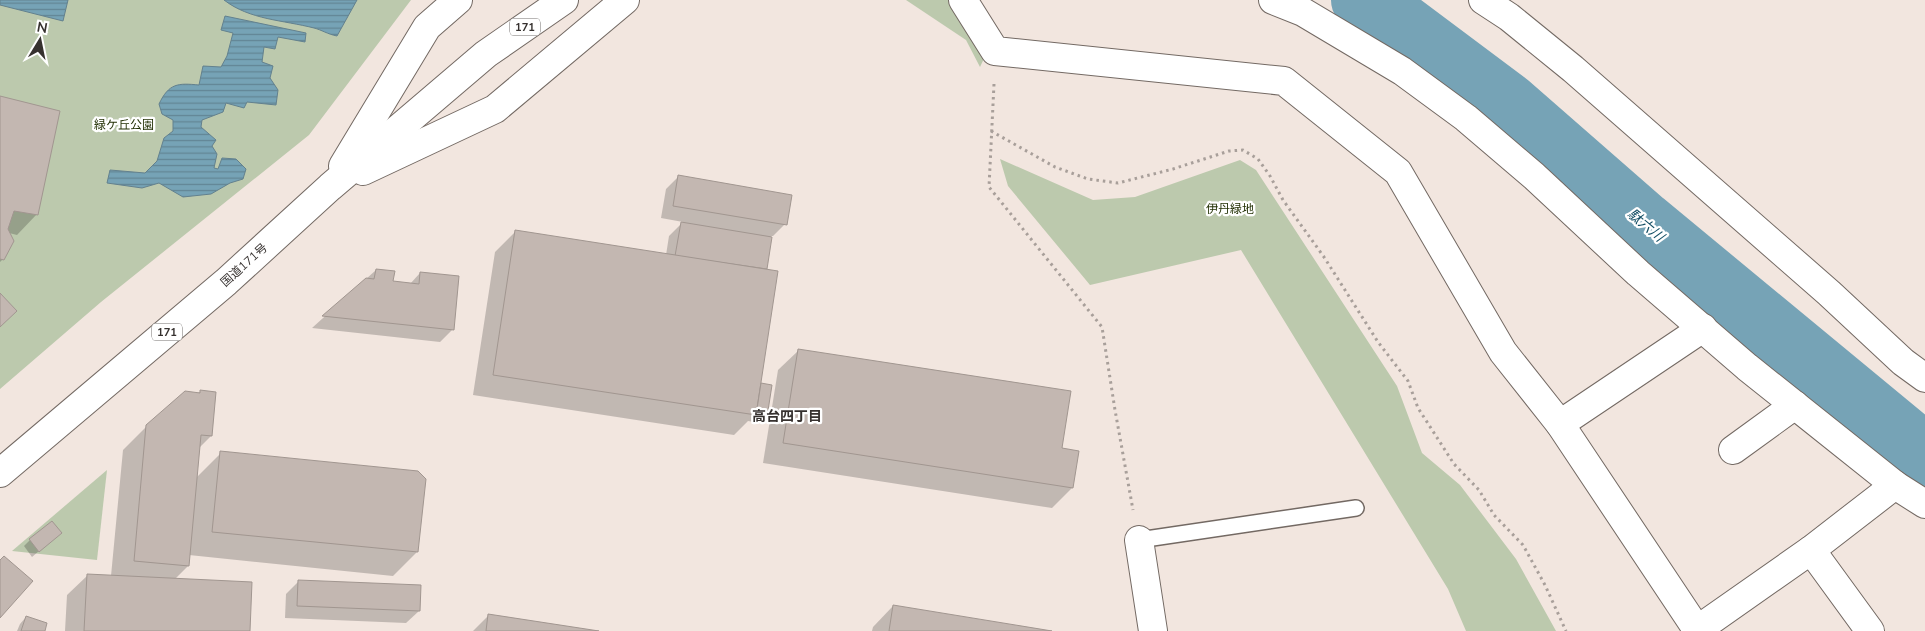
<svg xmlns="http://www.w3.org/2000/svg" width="1925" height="631" viewBox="0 0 1925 631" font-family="'Nunito Sans','Noto Sans JP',sans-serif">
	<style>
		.park { fill: #bcc9ad }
		.water { fill: url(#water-rules); stroke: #63818e }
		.shadow { fill: #0003 }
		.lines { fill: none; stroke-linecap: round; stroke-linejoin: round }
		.river { stroke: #76a3b6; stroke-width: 64 }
		.building { fill: #c3b7b1; stroke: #a19690 }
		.lane-casing { stroke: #736963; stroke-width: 18 }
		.street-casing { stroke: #736963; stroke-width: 30 }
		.highway-casing { stroke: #736963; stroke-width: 30 }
		.path { stroke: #a89f9a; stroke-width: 3; stroke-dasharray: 2.5 4; stroke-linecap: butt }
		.lane { stroke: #fff; stroke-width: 15 }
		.street { stroke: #fff; stroke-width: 28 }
		.highway { stroke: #fff; stroke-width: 28 }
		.labels { text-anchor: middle; stroke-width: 4.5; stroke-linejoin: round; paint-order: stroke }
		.shield { fill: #fff; stroke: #726f6d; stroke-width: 1 }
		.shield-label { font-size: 11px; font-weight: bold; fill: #36312f }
		.park-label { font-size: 12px; fill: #233105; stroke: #fff }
		.street-label { font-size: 12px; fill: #36312f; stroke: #fff }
		.water-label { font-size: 14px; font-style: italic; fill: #144f65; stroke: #fff }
		.neighbourhood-label { font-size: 14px; font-weight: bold; fill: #36312f; stroke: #fff }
	</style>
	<defs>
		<pattern id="water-rules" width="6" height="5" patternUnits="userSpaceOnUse" patternTransform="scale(1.25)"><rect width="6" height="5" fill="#76a3b6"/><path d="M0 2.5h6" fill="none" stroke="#628594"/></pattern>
	</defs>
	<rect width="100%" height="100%" fill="#f2e6df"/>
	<!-- park -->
	<g class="park">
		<path d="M 0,0 L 411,0 L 309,135 L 101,302 L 0,389 Z"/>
		<path d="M 906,0 L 954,0 L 989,48 L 980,67 L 966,40 Z"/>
		<path d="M 1000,159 L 1093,200 L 1135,197 L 1240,160 L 1256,170 L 1397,386 L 1422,453 L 1460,485 L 1516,559 L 1556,631 L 1466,631 L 1448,589 L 1241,250 L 1090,285 L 1008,186 Z"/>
		<path d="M 107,470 L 97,560 L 12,551 Z"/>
	</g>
	<!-- water -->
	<g class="water">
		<path d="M 0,0 L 68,0 L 63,21 L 0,5 Z"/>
		<path d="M 224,0 L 357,0 L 337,36 C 327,34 322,30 314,28 C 283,20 250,20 224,0 Z"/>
		<path d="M 225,16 L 306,33 L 305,42 L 278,37 L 275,49 L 264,47 L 262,62 L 273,66 L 270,78 L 278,90 L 276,105 L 247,102 L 244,108 L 226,103 L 223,112 L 202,120 L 201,127 L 216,140 L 212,146 L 217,154 L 214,168 L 218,169 L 222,158 L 236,159 L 246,169 L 243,179 L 230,183 L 211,194 L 183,197 L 159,183 L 142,188 L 107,183 L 110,170 L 145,173 L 157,161 L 164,138 L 173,131 L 173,120 L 162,114 L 159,104 C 169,83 178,83 199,85 L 203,66 L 221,67 L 227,56 L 233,33 L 221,30 Z"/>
	</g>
	<!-- shadow -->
	<g class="shadow">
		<path d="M 0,98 L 37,214 L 17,235 L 9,233 L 3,259 L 0,262 Z"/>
		<path d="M 678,177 L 785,224 L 773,236 L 771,236 L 764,270 L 760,384 L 771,386 L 766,416 L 760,423 L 748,421 L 734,435 L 473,395 L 495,252 L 515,232 L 666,255 L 669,236 L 683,222 L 661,218 L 666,189 Z"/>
		<path d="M 376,270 L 392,282 L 410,284 L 420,273 L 452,330 L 440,342 L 312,328 Z"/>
		<path d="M 799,350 L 1060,449 L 1072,488 L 1052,508 L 763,463 L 778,370 Z"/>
		<path d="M 201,391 L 211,436 L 199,448 L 196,478 L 221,453 L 417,552 L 393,576 L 189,555 L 188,566 L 175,579 L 249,631 L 65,631 L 67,595 L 88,575 L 111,576 L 123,450 L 147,426 Z"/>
		<path d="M 60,533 L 32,557 L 24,546 L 30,540 Z"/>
		<path d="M 299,581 L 419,611 L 406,623 L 285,618 L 286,594 Z"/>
		<path d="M 893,606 L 1044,631 L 872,631 L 873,627 Z"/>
		<path d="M 489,615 L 591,631 L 473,631 Z"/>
		<path d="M 26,617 L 43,631 L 17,631 L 20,624 Z"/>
	</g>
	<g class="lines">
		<!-- river -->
		<path class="river" d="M 1363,0 L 1377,7 L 1508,105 L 1643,223 L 1908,442 L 1925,454"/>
	</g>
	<!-- building -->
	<g class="building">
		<path d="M 0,96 L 60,111 L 38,215 L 14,211 L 8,229 L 14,241 L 4,260 L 0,259 Z"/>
		<path d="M 678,175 L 792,195 L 787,225 L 673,206 Z"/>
		<path d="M 681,222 L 772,237 L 767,269 L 675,256 Z"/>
		<path d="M 515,230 L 778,271 L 756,415 L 493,375 Z"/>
		<path d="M 376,269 L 395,271 L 393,281 L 419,284 L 420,272 L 459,276 L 454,330 L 322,316 L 366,278 L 374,279 Z"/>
		<path d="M 0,293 L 17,311 L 0,327 Z"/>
		<path d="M 798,349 L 1071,391 L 1062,448 L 1079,451 L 1073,488 L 783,443 Z"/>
		<path d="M 761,383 L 772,385 L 767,417 L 756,415 Z"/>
		<path d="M 200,390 L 216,392 L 212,436 L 201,435 L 189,566 L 134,561 L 146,425 L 185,391 L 200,393 Z"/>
		<path d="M 220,451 L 418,471 L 426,479 L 418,552 L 212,532 Z"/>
		<path d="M 52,521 L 62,533 L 39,552 L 29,539 Z"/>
		<path d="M 4,556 L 33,581 L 0,618 L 0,560 Z"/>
		<path d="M 87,574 L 252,582 L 250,631 L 84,631 Z"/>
		<path d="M 298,580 L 421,585 L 420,611 L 297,606 Z"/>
		<path d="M 893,605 L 1052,631 L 889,631 Z"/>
		<path d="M 488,614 L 599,631 L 486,631 Z"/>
		<path d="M 26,616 L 47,623 L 45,631 L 21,631 Z"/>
	</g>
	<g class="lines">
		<defs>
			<path id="lane" d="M 1139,540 L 1356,508"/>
			<g id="street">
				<path d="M 963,0 L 995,51 L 1284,81 L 1398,172 L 1503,352 L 1560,424 L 1698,631"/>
				<path d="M 1273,0 L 1303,12 L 1402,71 L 1466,118 L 1534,176 L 1638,273 L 1747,367 L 1895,485 L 1925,504"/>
				<path d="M 1483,0 L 1509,17 L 1573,69 L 1829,293 L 1903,362 L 1925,378"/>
				<path d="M 1560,424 L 1703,328"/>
				<path d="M 1733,450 L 1795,405"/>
				<path d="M 1139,540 L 1153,631"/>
				<path d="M 1811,550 L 1870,631"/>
				<path d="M 1697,630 L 1811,550 L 1895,485"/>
			</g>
			<g id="highway">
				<path d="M 343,166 L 427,27 L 458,0"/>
				<path d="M 363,171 L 495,109 L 625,0"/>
				<path d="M 0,473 L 226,282 L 330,187 L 486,54 L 564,0"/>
			</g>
		</defs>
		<!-- lane casing -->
		<use href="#lane" class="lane-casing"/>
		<!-- street casing -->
		<use href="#street" class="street-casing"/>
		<!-- highway casing -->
		<use href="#highway" class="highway-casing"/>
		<!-- path -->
		<g class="path">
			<path d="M 994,84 L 989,187 L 1102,327 L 1115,410 L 1133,510"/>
			<path d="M 991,131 L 1055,167 L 1088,179 L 1118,183 L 1173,169 L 1229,151 L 1243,150 L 1258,159 L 1270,176 L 1283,200 L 1324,257 L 1378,342 L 1408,381 L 1418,408 L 1454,464 L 1479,490 L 1494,515 L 1523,545 L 1545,585 L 1566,631"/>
		</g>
		<!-- lane -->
		<use href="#lane" class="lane"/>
		<!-- street -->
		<use href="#street" class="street"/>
		<!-- highway -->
		<use href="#highway" class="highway"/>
	</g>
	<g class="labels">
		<!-- shield labels -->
		<g class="shield">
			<rect x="510" y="18.5" width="30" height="17" rx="4"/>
			<rect x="152" y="323.5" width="30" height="17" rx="4"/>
		</g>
		<g class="shield-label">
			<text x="525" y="31">171</text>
			<text x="167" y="336">171</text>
		</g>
		<!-- park labels -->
		<g class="park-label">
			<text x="124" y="129">緑ケ丘公園</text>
			<text x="1230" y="213">伊丹緑地</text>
		</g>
		<!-- street labels -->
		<g class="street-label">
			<text transform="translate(244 265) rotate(-42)" y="4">国道171号</text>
		</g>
		<!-- water labels -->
		<g class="water-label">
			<text transform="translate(1646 225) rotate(40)" y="5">駄六川</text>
		</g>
		<!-- neighbourhood labels -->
		<g class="neighbourhood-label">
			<text x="787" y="421">高台四丁目</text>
		</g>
	</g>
	<!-- north arrow -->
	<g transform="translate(40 40) rotate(10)" stroke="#ffffff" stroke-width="4" paint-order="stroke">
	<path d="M0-4L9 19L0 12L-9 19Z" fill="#36312f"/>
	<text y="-8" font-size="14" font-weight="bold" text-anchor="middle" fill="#36312f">N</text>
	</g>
</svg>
